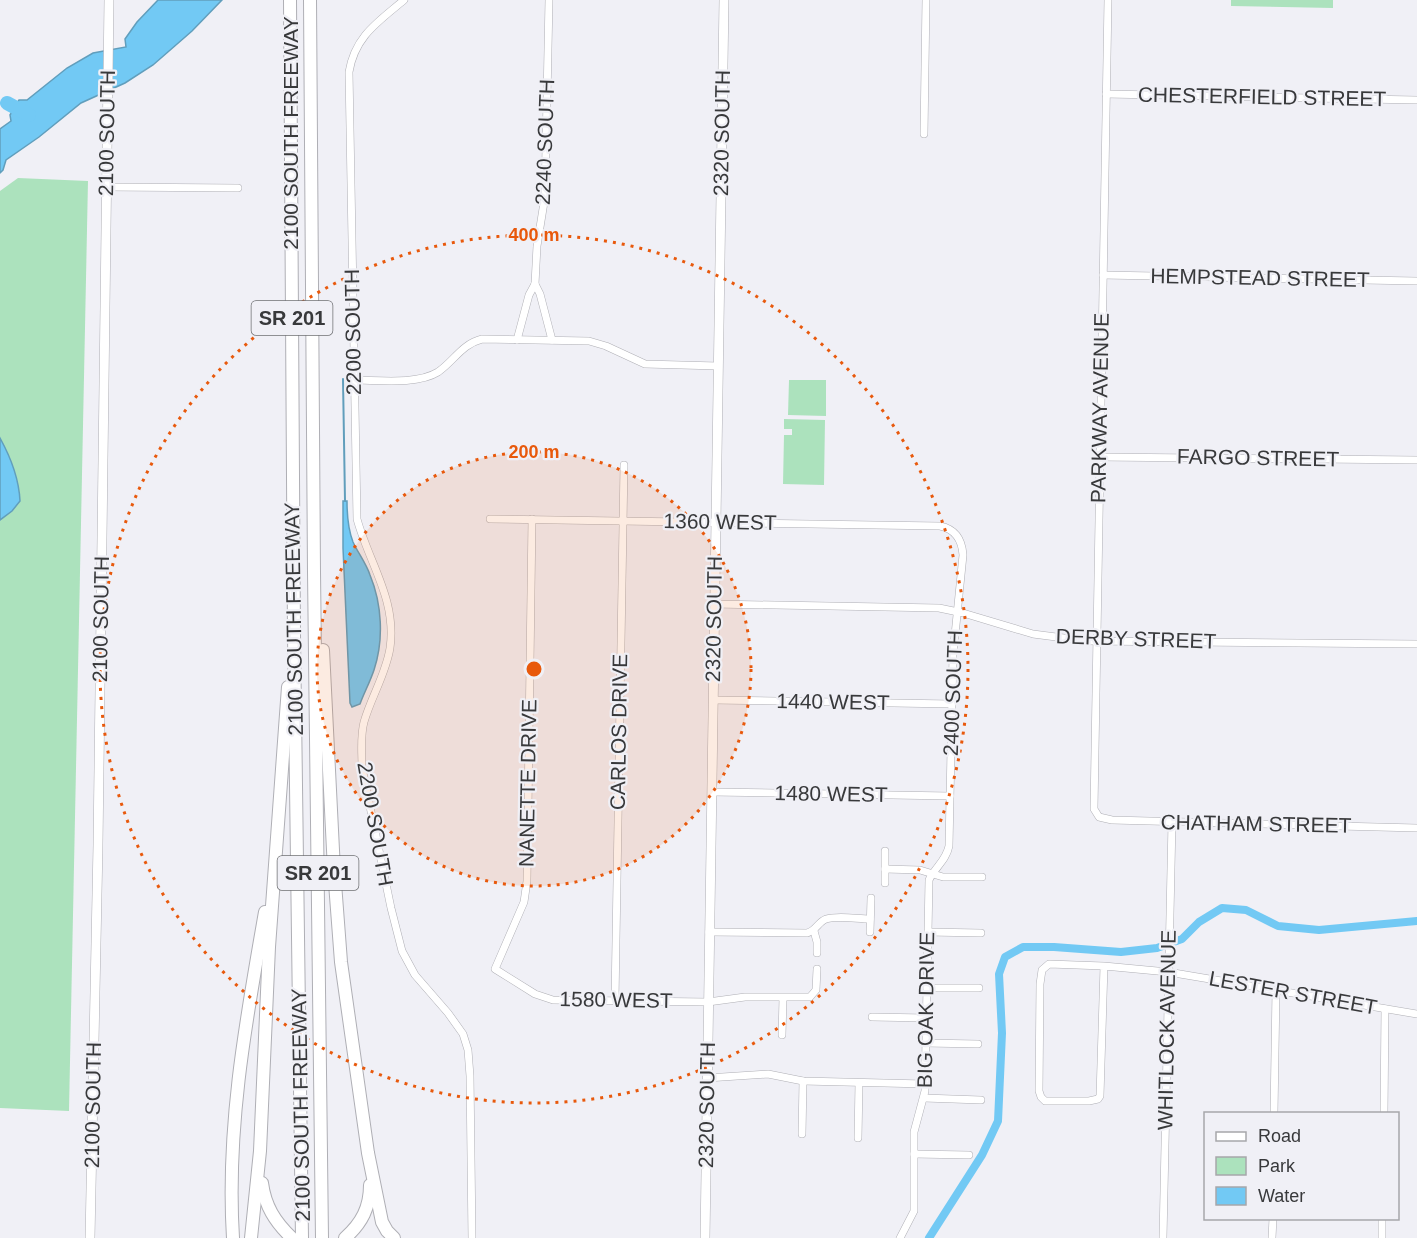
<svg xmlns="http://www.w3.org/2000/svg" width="1417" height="1238" viewBox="0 0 1417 1238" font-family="Arial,sans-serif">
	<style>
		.green { fill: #ace2bd }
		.water { fill: #72c9f4; stroke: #619ebc; stroke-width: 1.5 }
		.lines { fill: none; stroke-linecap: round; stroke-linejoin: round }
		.stream { stroke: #619ebc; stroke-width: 2 }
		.canal { stroke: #72c9f4; stroke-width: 8 }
		.river { stroke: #72c9f4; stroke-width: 14 }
		.street-casing { stroke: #afafb5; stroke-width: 8 }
		.secondary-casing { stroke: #afafb5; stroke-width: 10 }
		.highway-casing { stroke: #afafb5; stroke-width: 14 }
		.street { stroke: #fff; stroke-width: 7 }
		.secondary { stroke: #fff; stroke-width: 9 }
		.highway { stroke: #fff; stroke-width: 12 }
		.ring { fill: none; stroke: #e8590c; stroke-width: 3; stroke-dasharray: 3 6 }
		.labels { text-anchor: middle; stroke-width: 4.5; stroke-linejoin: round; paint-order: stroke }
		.shield { fill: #f0f0f6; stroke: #6f7073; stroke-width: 1.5 }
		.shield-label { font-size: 20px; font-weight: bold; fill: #38393b }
		.street-label { font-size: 21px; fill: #38393b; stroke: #f0f0f6 }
		.centre { fill: #e8590c; stroke: #f0f0f6; stroke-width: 3 }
		.ring-label { font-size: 18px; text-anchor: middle; font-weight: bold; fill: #e8590c; stroke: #f0f0f6; stroke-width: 4.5; stroke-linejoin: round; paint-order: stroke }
	</style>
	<rect width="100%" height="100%" fill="#f0f0f6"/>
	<!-- green -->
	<g class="green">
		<path d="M 1231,0 L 1333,0 L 1333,8 L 1231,6 Z"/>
		<path d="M 18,178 L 88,181 L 69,1111 L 0,1108 L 0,191 Z"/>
		<path d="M 789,380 L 826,380 L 826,416 L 788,415 Z"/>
		<path d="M 784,419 L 825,420 L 824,485 L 783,484 L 784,435 L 792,435 L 792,429 L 784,429 Z"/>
	</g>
	<!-- water -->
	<g class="water">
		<path d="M 158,0 L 222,0 L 192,31 L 153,65 L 125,83 L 81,103 L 39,137 L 6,160 L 3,170 L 0,173 L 0,129 L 11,121 L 10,115 L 19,100 L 27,100 L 67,68 L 93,53 L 126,47 L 125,39 L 137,22 Z"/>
		<path d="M 0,438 C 10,456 19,480 20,501 L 12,511 L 0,520 Z"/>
		<path d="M 343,501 L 347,501 C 347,514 348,529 353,542 C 358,553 366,563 370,575 C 382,604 384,640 374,670 C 370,682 364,693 360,704 L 352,707 L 350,703 L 343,548 Z"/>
	</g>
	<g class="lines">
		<!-- stream -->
		<path class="stream" d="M 343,379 L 345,501"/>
		<!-- canal -->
		<path class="canal" d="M 929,1238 L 982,1155 L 998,1121 L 1002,1033 L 999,974 L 1005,957 L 1023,947 L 1054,947 L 1121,952 L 1157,948 L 1182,939 L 1199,922 L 1222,908 L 1246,910 L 1278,926 L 1319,930 L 1417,921"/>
		<!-- river -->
		<path class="river" d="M 7,103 L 29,115"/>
		<defs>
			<g id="street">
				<path d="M 404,0 C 378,22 355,36 349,72 L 357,519 C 369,563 397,600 390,648 C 386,674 371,697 364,722 C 360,737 362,753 362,768 L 391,908 L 402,951 L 415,975 L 448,1013 L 463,1034 L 468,1050 L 470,1076 L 472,1238"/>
				<path d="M 1108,0 L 1094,809 L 1099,817 L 1112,820 L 1417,828"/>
				<path d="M 1106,94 L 1417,100"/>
				<path d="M 924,134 L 926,0"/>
				<path d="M 107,187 L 238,188"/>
				<path d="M 1103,275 L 1417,281"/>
				<path d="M 535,284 L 540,294 L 552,340"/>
				<path d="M 517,340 L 529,295 L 535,284 L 537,246 L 545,196 L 549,0"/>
				<path d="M 354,380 C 378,380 417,385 438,372 C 454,361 462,344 482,339 L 589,341 L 606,346 L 645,364 L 718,366"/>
				<path d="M 1099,457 L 1417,460"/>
				<path d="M 490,519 L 940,526 C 955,529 962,540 963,555 L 953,655 L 949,846 C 946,861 935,867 929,880 L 925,1091 L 914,1132 L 914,1211 L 900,1238"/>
				<path d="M 532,519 L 527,881 L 524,902 L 495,969 L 535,994 L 553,1000 L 708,1002 L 745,997 L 810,997 L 816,990 L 817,969"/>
				<path d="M 714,604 L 939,608 L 963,613 L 1033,634 L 1087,641 L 1417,644"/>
				<path d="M 713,700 L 952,704"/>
				<path d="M 712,792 L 950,796"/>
				<path d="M 885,869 L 920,870 L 943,877 L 982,877"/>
				<path d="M 885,883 L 885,851"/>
				<path d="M 814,931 L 817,942 L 817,953"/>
				<path d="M 709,932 L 807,933 C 816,931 818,922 826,919 C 839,915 857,919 870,919"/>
				<path d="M 870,932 L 871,898"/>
				<path d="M 928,932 L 981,933"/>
				<path d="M 1104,966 L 1100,1096 L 1098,1099 L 1089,1101 L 1045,1101 L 1041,1097 L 1039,1091 L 1040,984 L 1042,970 L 1049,964 L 1104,966 L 1168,972 L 1417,1014"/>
				<path d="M 927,988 L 979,988"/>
				<path d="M 615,1000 L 624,465"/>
				<path d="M 872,1017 L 926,1018"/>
				<path d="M 782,1035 L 783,998"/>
				<path d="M 926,1043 L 978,1044"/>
				<path d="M 707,1078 L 768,1074 L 803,1081 L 925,1084"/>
				<path d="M 924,1098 L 981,1100"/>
				<path d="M 1274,1114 L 1276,990"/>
				<path d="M 1384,1114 L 1385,1009"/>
				<path d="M 802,1134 L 803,1081"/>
				<path d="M 858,1138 L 859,1083"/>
				<path d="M 914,1154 L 969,1155"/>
				<path d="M 1163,1238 L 1172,822"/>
				<path d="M 1272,1238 L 1273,1218"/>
				<path d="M 1382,1238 L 1382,1218"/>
			</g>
			<g id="secondary">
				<path d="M 90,1238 L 98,845 L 109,0"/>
				<path d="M 705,1238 L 724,0"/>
			</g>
			<g id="highway">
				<path d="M 290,0 L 294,635 L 302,1238"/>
				<path d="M 310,0 L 314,572 L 322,1238"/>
				<path d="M 323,650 L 334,870 L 341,962 L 368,1153 L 382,1222 L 387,1231 L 394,1238"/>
				<path d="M 262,1183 C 265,1206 275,1222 292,1238"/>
				<path d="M 233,1238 C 226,1128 246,1020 265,912"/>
				<path d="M 251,1238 L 260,1151 L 269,947 L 288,687"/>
				<path d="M 345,1238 C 362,1223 370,1207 370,1185"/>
			</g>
		</defs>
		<!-- street casing -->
		<use href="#street" class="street-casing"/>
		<!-- secondary casing -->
		<use href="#secondary" class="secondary-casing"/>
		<!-- highway casing -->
		<use href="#highway" class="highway-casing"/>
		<!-- street -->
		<use href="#street" class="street"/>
		<!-- secondary -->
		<use href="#secondary" class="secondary"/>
		<!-- highway -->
		<use href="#highway" class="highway"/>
	</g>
	<!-- distance rings -->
	<circle cx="534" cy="669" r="217" fill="#e8590c" fill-opacity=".12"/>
	<g class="ring">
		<circle cx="534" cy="669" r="217"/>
		<circle cx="534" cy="669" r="434"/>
	</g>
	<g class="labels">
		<!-- shield labels -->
		<g class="shield">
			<rect x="251.5" y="301" width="81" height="34" rx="4.5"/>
			<rect x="277.5" y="856" width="81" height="34" rx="4.5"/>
		</g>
		<g class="shield-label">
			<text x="292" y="325">SR 201</text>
			<text x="318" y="880">SR 201</text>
		</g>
		<!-- street labels -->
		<g class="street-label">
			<text transform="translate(1262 97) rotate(1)" y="7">CHESTERFIELD STREET</text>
			<text transform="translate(107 133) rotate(-89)" y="7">2100 SOUTH</text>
			<text transform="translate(291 133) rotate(-90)" y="7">2100 SOUTH FREEWAY</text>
			<text transform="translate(722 133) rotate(-89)" y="7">2320 SOUTH</text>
			<text transform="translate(545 142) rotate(-88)" y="7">2240 SOUTH</text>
			<text transform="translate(1260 278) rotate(1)" y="7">HEMPSTEAD STREET</text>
			<text transform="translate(353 332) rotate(-91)" y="7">2200 SOUTH</text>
			<text transform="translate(1100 408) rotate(-89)" y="7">PARKWAY AVENUE</text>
			<text transform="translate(1258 458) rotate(1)" y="7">FARGO STREET</text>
			<text transform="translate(720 522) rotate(1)" y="7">1360 WEST</text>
			<text transform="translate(101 619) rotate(-89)" y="7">2100 SOUTH</text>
			<text transform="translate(294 619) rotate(-91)" y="7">2100 SOUTH FREEWAY</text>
			<text transform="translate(714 619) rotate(-89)" y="7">2320 SOUTH</text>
			<text transform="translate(1136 639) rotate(2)" y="7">DERBY STREET</text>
			<text transform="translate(953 693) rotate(-88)" y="7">2400 SOUTH</text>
			<text transform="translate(833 702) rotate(1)" y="7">1440 WEST</text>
			<text transform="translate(619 732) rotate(-89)" y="7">CARLOS DRIVE</text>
			<text transform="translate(528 783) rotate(-89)" y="7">NANETTE DRIVE</text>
			<text transform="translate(831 794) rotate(1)" y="7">1480 WEST</text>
			<text transform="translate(375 824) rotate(80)" y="7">2200 SOUTH</text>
			<text transform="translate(1256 824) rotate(1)" y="7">CHATHAM STREET</text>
			<text transform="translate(1293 993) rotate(10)" y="7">LESTER STREET</text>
			<text transform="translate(616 1000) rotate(1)" y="7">1580 WEST</text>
			<text transform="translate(926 1010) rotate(-89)" y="7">BIG OAK DRIVE</text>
			<text transform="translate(1167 1030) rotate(-89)" y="7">WHITLOCK AVENUE</text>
			<text transform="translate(93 1105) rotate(-89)" y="7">2100 SOUTH</text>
			<text transform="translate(301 1105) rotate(-91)" y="7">2100 SOUTH FREEWAY</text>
			<text transform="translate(707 1105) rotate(-89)" y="7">2320 SOUTH</text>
		</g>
	</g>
	<circle cx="534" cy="669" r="9" class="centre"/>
	<g class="ring-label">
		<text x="534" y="241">400 m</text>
		<text x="534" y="458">200 m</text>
	</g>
	<!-- legend -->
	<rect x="1204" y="1112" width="195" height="108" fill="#f0f0f6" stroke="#a6a7ab" stroke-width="1.5"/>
	<rect x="1216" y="1132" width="30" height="9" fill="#ffffff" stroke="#a6a7ab" stroke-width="1.5"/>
	<text x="1258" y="1142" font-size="18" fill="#38393b">Road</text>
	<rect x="1216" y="1157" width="30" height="18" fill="#ace2bd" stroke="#a6a7ab" stroke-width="1.5"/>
	<text x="1258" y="1172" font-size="18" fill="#38393b">Park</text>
	<rect x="1216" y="1187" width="30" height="18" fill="#72c9f4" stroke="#a6a7ab" stroke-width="1.5"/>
	<text x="1258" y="1202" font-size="18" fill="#38393b">Water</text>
</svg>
